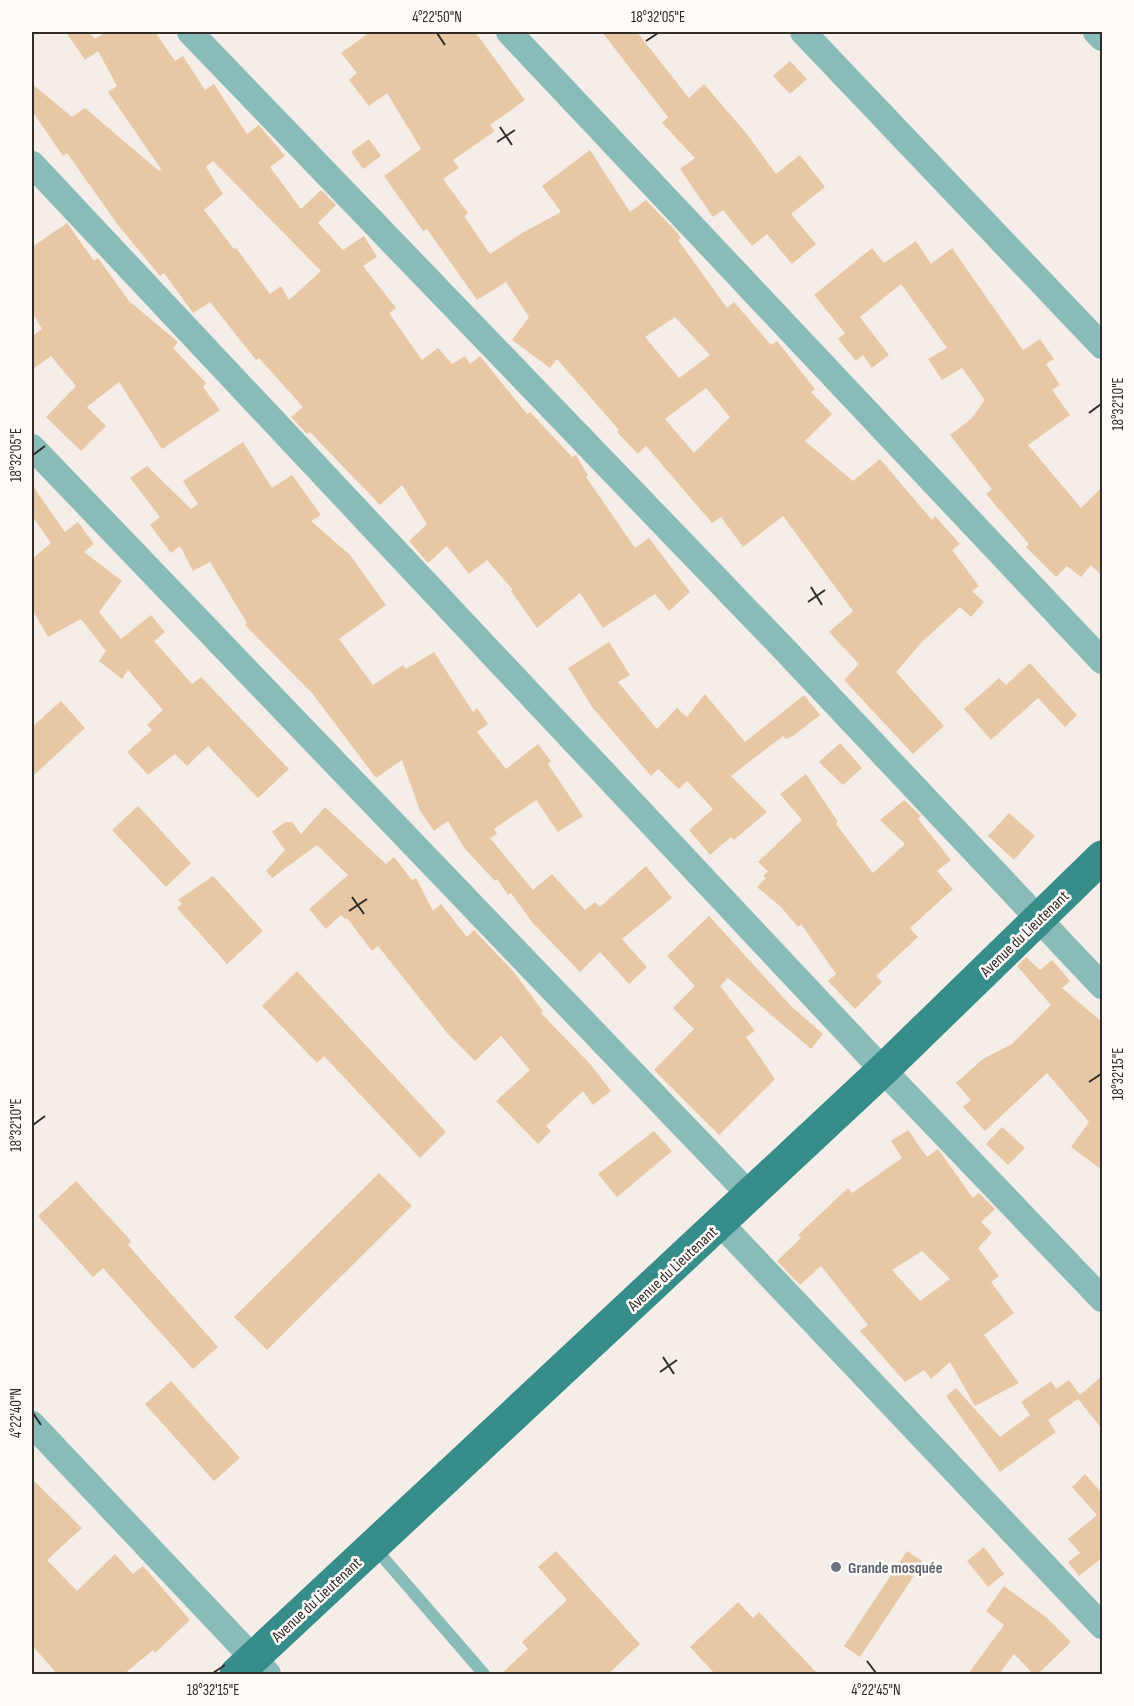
<svg xmlns="http://www.w3.org/2000/svg" width="1134" height="1706" viewBox="0 0 1134 1706" font-family="'Sofia Sans Condensed',sans-serif">
	<style>
		.building { fill: #e8c8a4; fill-rule: evenodd }
		.lines { fill: none; stroke-linecap: round; stroke-linejoin: round }
		.service { stroke: #89bcb9; stroke-width: 12 }
		.minor { stroke: #89bcb9; stroke-width: 26 }
		.primary { stroke: #378d89; stroke-width: 33 }
		.ticks { fill: none; stroke: #2f2c2a; stroke-width: 2 }
		.worship-dot { fill: #6b7280; stroke: #fefbf9; stroke-width: 2 }
		.labels { text-anchor: middle; stroke-width: 5; stroke-linejoin: round; paint-order: stroke }
		.street-label { font-size: 16px; fill: #2f2c2a; stroke: #fefbf9 }
		.worship-label { font-size: 16px; font-weight: bold; fill: #5b616d; stroke: #fefbf9; text-anchor: start }
		.neatline { fill: none; stroke: #2f2c2a; stroke-width: 2 }
		.ticks-label { font-size: 15px; text-anchor: middle; fill: #2f2c2a }
	</style>
	<rect width="100%" height="100%" fill="#f5ede7"/>
	<!-- building -->
	<g class="building">
		<path d="M 66,32 L 89,32 L 95,39 L 105,32 L 155,32 L 175,61 L 183,56 L 205,90 L 214,84 L 247,134 L 259,125 L 285,156 L 270,167 L 301,209 L 321,190 L 336,205 L 318,223 L 343,250 L 364,236 L 377,257 L 363,266 L 396,308 L 389,313 L 422,360 L 438,348 L 452,364 L 465,356 L 470,364 L 480,356 L 527,414 L 530,412 L 572,457 L 576,455 L 588,476 L 586,477 L 635,548 L 649,538 L 690,592 L 669,611 L 655,594 L 603,628 L 580,593 L 537,628 L 511,591 L 513,590 L 487,560 L 469,574 L 447,546 L 428,563 L 409,541 L 427,524 L 402,485 L 380,505 L 310,432 L 307,434 L 291,417 L 303,407 L 259,358 L 256,360 L 210,302 L 193,313 L 164,273 L 160,276 L 118,225 L 67,153 L 63,156 L 32,111 L 32,84 L 72,117 L 85,108 L 159,171 L 161,169 L 108,92 L 117,86 L 98,51 L 85,60 ZM 213,161 L 321,271 L 289,300 L 281,286 L 270,294 L 236,248 L 234,249 L 204,210 L 223,194 L 206,167 Z"/>
		<path d="M 370,32 L 475,32 L 525,100 L 490,125 L 495,131 L 453,160 L 459,168 L 443,179 L 468,213 L 464,216 L 490,254 L 522,233 L 561,212 L 542,186 L 590,150 L 630,212 L 646,200 L 674,229 L 681,238 L 678,240 L 727,308 L 734,302 L 771,345 L 777,341 L 815,389 L 811,392 L 832,414 L 805,441 L 853,481 L 880,459 L 932,520 L 935,516 L 960,544 L 952,550 L 979,586 L 972,591 L 984,602 L 971,617 L 960,607 L 922,642 L 896,672 L 944,726 L 913,754 L 844,680 L 859,664 L 829,632 L 853,611 L 783,516 L 743,547 L 721,517 L 712,523 L 646,446 L 638,454 L 617,432 L 619,430 L 557,359 L 550,368 L 512,340 L 529,317 L 506,282 L 477,300 L 427,229 L 423,231 L 384,176 L 421,149 L 387,93 L 369,106 L 349,80 L 357,73 L 341,53 ZM 675,317 L 710,355 L 679,378 L 645,337 ZM 706,388 L 730,417 L 694,453 L 665,419 Z"/>
		<path d="M 602,32 L 637,32 L 689,98 L 704,84 L 746,133 L 776,174 L 800,155 L 825,187 L 791,214 L 816,244 L 792,264 L 767,234 L 752,246 L 723,210 L 713,217 L 680,169 L 695,158 L 662,123 L 668,117 Z"/>
		<path d="M 790,61 L 807,79 L 790,94 L 773,76 Z"/>
		<path d="M 369,139 L 381,156 L 363,169 L 351,152 Z"/>
		<path d="M 67,223 L 94,261 L 98,258 L 129,301 L 178,342 L 173,348 L 206,383 L 203,387 L 220,410 L 162,449 L 119,382 L 87,407 L 106,426 L 81,451 L 46,417 L 76,386 L 51,356 L 32,370 L 32,336 L 42,329 L 32,312 L 32,247 Z"/>
		<path d="M 916,241 L 931,264 L 952,248 L 1023,350 L 1040,339 L 1054,359 L 1046,364 L 1060,385 L 1052,390 L 1070,415 L 1028,445 L 1081,508 L 1102,487 L 1102,576 L 1091,565 L 1081,577 L 1067,566 L 1056,577 L 1026,547 L 1029,544 L 986,494 L 992,489 L 950,435 L 971,419 L 985,400 L 962,368 L 942,380 L 928,359 L 947,348 L 901,284 L 860,317 L 889,355 L 872,368 L 863,355 L 856,361 L 838,339 L 845,333 L 814,295 L 872,248 L 884,263 Z"/>
		<path d="M 243,442 L 272,488 L 292,475 L 321,515 L 311,521 L 350,555 L 386,605 L 339,639 L 373,685 L 403,665 L 406,669 L 434,652 L 473,712 L 477,708 L 488,724 L 477,732 L 506,769 L 538,744 L 551,761 L 548,764 L 583,816 L 558,832 L 536,800 L 494,829 L 497,834 L 490,838 L 533,890 L 552,874 L 585,910 L 595,902 L 600,907 L 646,866 L 672,898 L 622,939 L 647,967 L 629,984 L 600,952 L 580,972 L 532,922 L 511,893 L 508,895 L 497,879 L 495,881 L 465,849 L 448,821 L 434,831 L 420,811 L 402,760 L 376,778 L 312,693 L 245,625 L 247,623 L 210,562 L 193,571 L 180,546 L 171,553 L 150,525 L 160,517 L 130,478 L 147,466 L 191,509 L 198,504 L 183,481 Z"/>
		<path d="M 32,485 L 65,532 L 78,522 L 94,544 L 84,552 L 122,581 L 99,612 L 121,639 L 151,615 L 165,632 L 154,641 L 192,684 L 201,677 L 289,769 L 258,798 L 208,746 L 187,766 L 175,754 L 148,775 L 127,752 L 152,730 L 147,725 L 163,710 L 128,670 L 122,679 L 99,661 L 106,651 L 81,619 L 48,637 L 32,609 L 32,559 L 51,543 L 32,516 Z"/>
		<path d="M 609,642 L 630,675 L 618,682 L 657,729 L 677,708 L 687,717 L 705,694 L 745,742 L 804,695 L 820,715 L 793,736 L 786,739 L 783,736 L 731,776 L 767,812 L 734,840 L 731,837 L 710,855 L 689,830 L 713,809 L 687,781 L 679,789 L 658,769 L 651,776 L 592,707 L 568,668 Z"/>
		<path d="M 1030,663 L 1077,715 L 1065,727 L 1038,698 L 991,740 L 964,709 L 999,678 L 1006,685 Z"/>
		<path d="M 61,701 L 85,728 L 32,777 L 32,727 Z"/>
		<path d="M 840,743 L 862,768 L 843,785 L 819,762 Z"/>
		<path d="M 806,774 L 838,822 L 836,824 L 873,873 L 905,844 L 880,820 L 904,800 L 921,816 L 918,819 L 951,860 L 937,871 L 953,889 L 910,928 L 918,937 L 876,976 L 882,982 L 855,1009 L 828,981 L 836,974 L 801,924 L 798,927 L 780,906 L 757,887 L 766,878 L 763,876 L 768,871 L 758,862 L 802,820 L 780,794 Z"/>
		<path d="M 138,806 L 191,863 L 166,887 L 112,830 Z"/>
		<path d="M 325,807 L 386,864 L 394,857 L 412,880 L 416,878 L 433,911 L 441,904 L 467,937 L 474,930 L 512,970 L 543,1011 L 541,1013 L 591,1065 L 611,1091 L 593,1105 L 583,1091 L 546,1126 L 551,1131 L 538,1144 L 496,1101 L 530,1070 L 501,1036 L 475,1061 L 448,1034 L 378,946 L 372,951 L 347,918 L 345,919 L 341,915 L 326,929 L 309,909 L 348,875 L 317,845 L 272,878 L 266,871 L 285,850 L 272,832 L 285,822 L 292,822 L 301,834 Z"/>
		<path d="M 1009,813 L 1035,836 L 1014,860 L 988,836 Z"/>
		<path d="M 213,876 L 263,931 L 227,964 L 177,908 L 182,904 L 178,900 Z"/>
		<path d="M 709,916 L 791,1006 L 823,1034 L 811,1049 L 728,978 L 720,986 L 755,1031 L 746,1037 L 775,1079 L 719,1135 L 654,1070 L 694,1029 L 673,1008 L 695,986 L 667,956 Z"/>
		<path d="M 1026,957 L 1040,970 L 1052,960 L 1070,981 L 1062,988 L 1102,1022 L 1102,1170 L 1071,1147 L 1089,1122 L 1047,1073 L 985,1131 L 963,1107 L 971,1100 L 956,1083 L 983,1059 L 1012,1044 L 1051,1005 L 1017,966 Z"/>
		<path d="M 297,971 L 446,1132 L 420,1158 L 324,1056 L 317,1063 L 262,1006 Z"/>
		<path d="M 1002,1127 L 1025,1148 L 1008,1165 L 986,1144 Z"/>
		<path d="M 908,1130 L 927,1157 L 938,1149 L 973,1198 L 979,1193 L 995,1209 L 981,1222 L 992,1233 L 978,1248 L 999,1276 L 991,1282 L 1014,1313 L 984,1335 L 1019,1383 L 975,1406 L 950,1362 L 931,1379 L 924,1370 L 905,1382 L 860,1331 L 868,1325 L 821,1266 L 800,1285 L 777,1261 L 801,1238 L 798,1235 L 848,1188 L 852,1193 L 902,1158 L 891,1141 ZM 922,1251 L 950,1279 L 920,1301 L 892,1270 Z"/>
		<path d="M 654,1131 L 672,1151 L 617,1197 L 598,1174 Z"/>
		<path d="M 379,1173 L 412,1206 L 267,1350 L 234,1317 Z"/>
		<path d="M 76,1181 L 131,1241 L 128,1245 L 218,1347 L 193,1369 L 103,1268 L 93,1277 L 38,1216 Z"/>
		<path d="M 1102,1376 L 1102,1429 L 1078,1399 L 1048,1420 L 1056,1432 L 1000,1472 L 946,1396 L 956,1388 L 1000,1437 L 1030,1415 L 1021,1402 L 1051,1381 L 1056,1389 L 1069,1380 L 1080,1395 Z"/>
		<path d="M 171,1381 L 240,1458 L 214,1481 L 145,1404 Z"/>
		<path d="M 1085,1474 L 1102,1493 L 1102,1558 L 1079,1576 L 1068,1562 L 1080,1553 L 1068,1539 L 1097,1515 L 1072,1487 Z"/>
		<path d="M 32,1479 L 82,1528 L 47,1560 L 77,1591 L 115,1554 L 133,1574 L 143,1566 L 190,1620 L 155,1653 L 153,1650 L 124,1674 L 57,1674 L 32,1645 Z"/>
		<path d="M 984,1547 L 1004,1574 L 988,1587 L 967,1561 Z"/>
		<path d="M 556,1551 L 640,1644 L 608,1674 L 501,1674 L 528,1649 L 522,1642 L 567,1600 L 538,1567 Z"/>
		<path d="M 907,1551 L 923,1562 L 860,1657 L 844,1646 Z"/>
		<path d="M 1004,1586 L 1047,1618 L 1071,1642 L 1038,1674 L 1033,1674 L 1014,1654 L 999,1674 L 968,1674 L 1004,1625 L 986,1611 Z"/>
		<path d="M 738,1602 L 753,1618 L 759,1612 L 818,1674 L 715,1674 L 690,1647 Z"/>
	</g>
	<g class="lines">
		<!-- service -->
		<path class="service" d="M 374,1547 L 484,1674"/>
		<!-- minor -->
		<g class="minor">
			<path d="M 190,32 L 785,650 L 1102,986"/>
			<path d="M 509,32 L 1102,661"/>
			<path d="M 803,32 L 1102,346"/>
			<path d="M 1096,32 L 1102,38"/>
			<path d="M 32,164 L 883,1070 L 1102,1299"/>
			<path d="M 32,447 L 749,1194"/>
			<path d="M 720,1223 L 1102,1626"/>
			<path d="M 32,1424 L 268,1674"/>
		</g>
		<!-- primary -->
		<path class="primary" d="M 236,1674 L 883,1070 L 1102,857"/>
	</g>
	<!-- ticks -->
	<path class="ticks" d="M 437,33 L 445,45M 646,41 L 658,33M 500,127 L 512,145M 497,142 L 515,130M 1089,413 L 1101,404M 33,455 L 45,446M 811,587 L 822,605M 808,602 L 825,590M 352,897 L 364,914M 349,911 L 367,899M 1089,1082 L 1101,1074M 33,1125 L 45,1116M 663,1357 L 674,1374M 660,1372 L 677,1360M 33,1413 L 41,1425M 867,1661 L 876,1673M 213,1673 L 225,1665"/>
	<!-- markers -->
	<circle class="worship-dot" cx="836" cy="1567" r="6"/>
	<g class="labels">
		<!-- street labels -->
		<g class="street-label">
			<text transform="translate(1024 933) rotate(-44)" y="6">Avenue du Lieutenant</text>
			<text transform="translate(672 1268) rotate(-43)" y="6">Avenue du Lieutenant</text>
			<text transform="translate(316 1599) rotate(-43)" y="6">Avenue du Lieutenant</text>
		</g>
		<!-- worship labels -->
		<g class="worship-label">
			<text x="848" y="1573">Grande mosquée</text>
		</g>
	</g>
	<!-- border -->
	<rect width="1134" height="1706" fill="none" stroke="#fefbf9" stroke-width="66"/>
	<rect x="33" y="33" width="1068" height="1640" class="neatline"/>
	<g class="ticks-label">
		<text x="437" y="22">4°22'50"N</text>
		<text x="658" y="22">18°32'05"E</text>
		<text transform="translate(1118 404) rotate(-90)" y="5">18°32'10"E</text>
		<text transform="translate(16 455) rotate(-90)" y="5">18°32'05"E</text>
		<text transform="translate(1118 1074) rotate(-90)" y="5">18°32'15"E</text>
		<text transform="translate(16 1125) rotate(-90)" y="5">18°32'10"E</text>
		<text transform="translate(16 1413) rotate(-90)" y="5">4°22'40"N</text>
		<text x="213" y="1695">18°32'15"E</text>
		<text x="876" y="1695">4°22'45"N</text>
	</g>
</svg>
